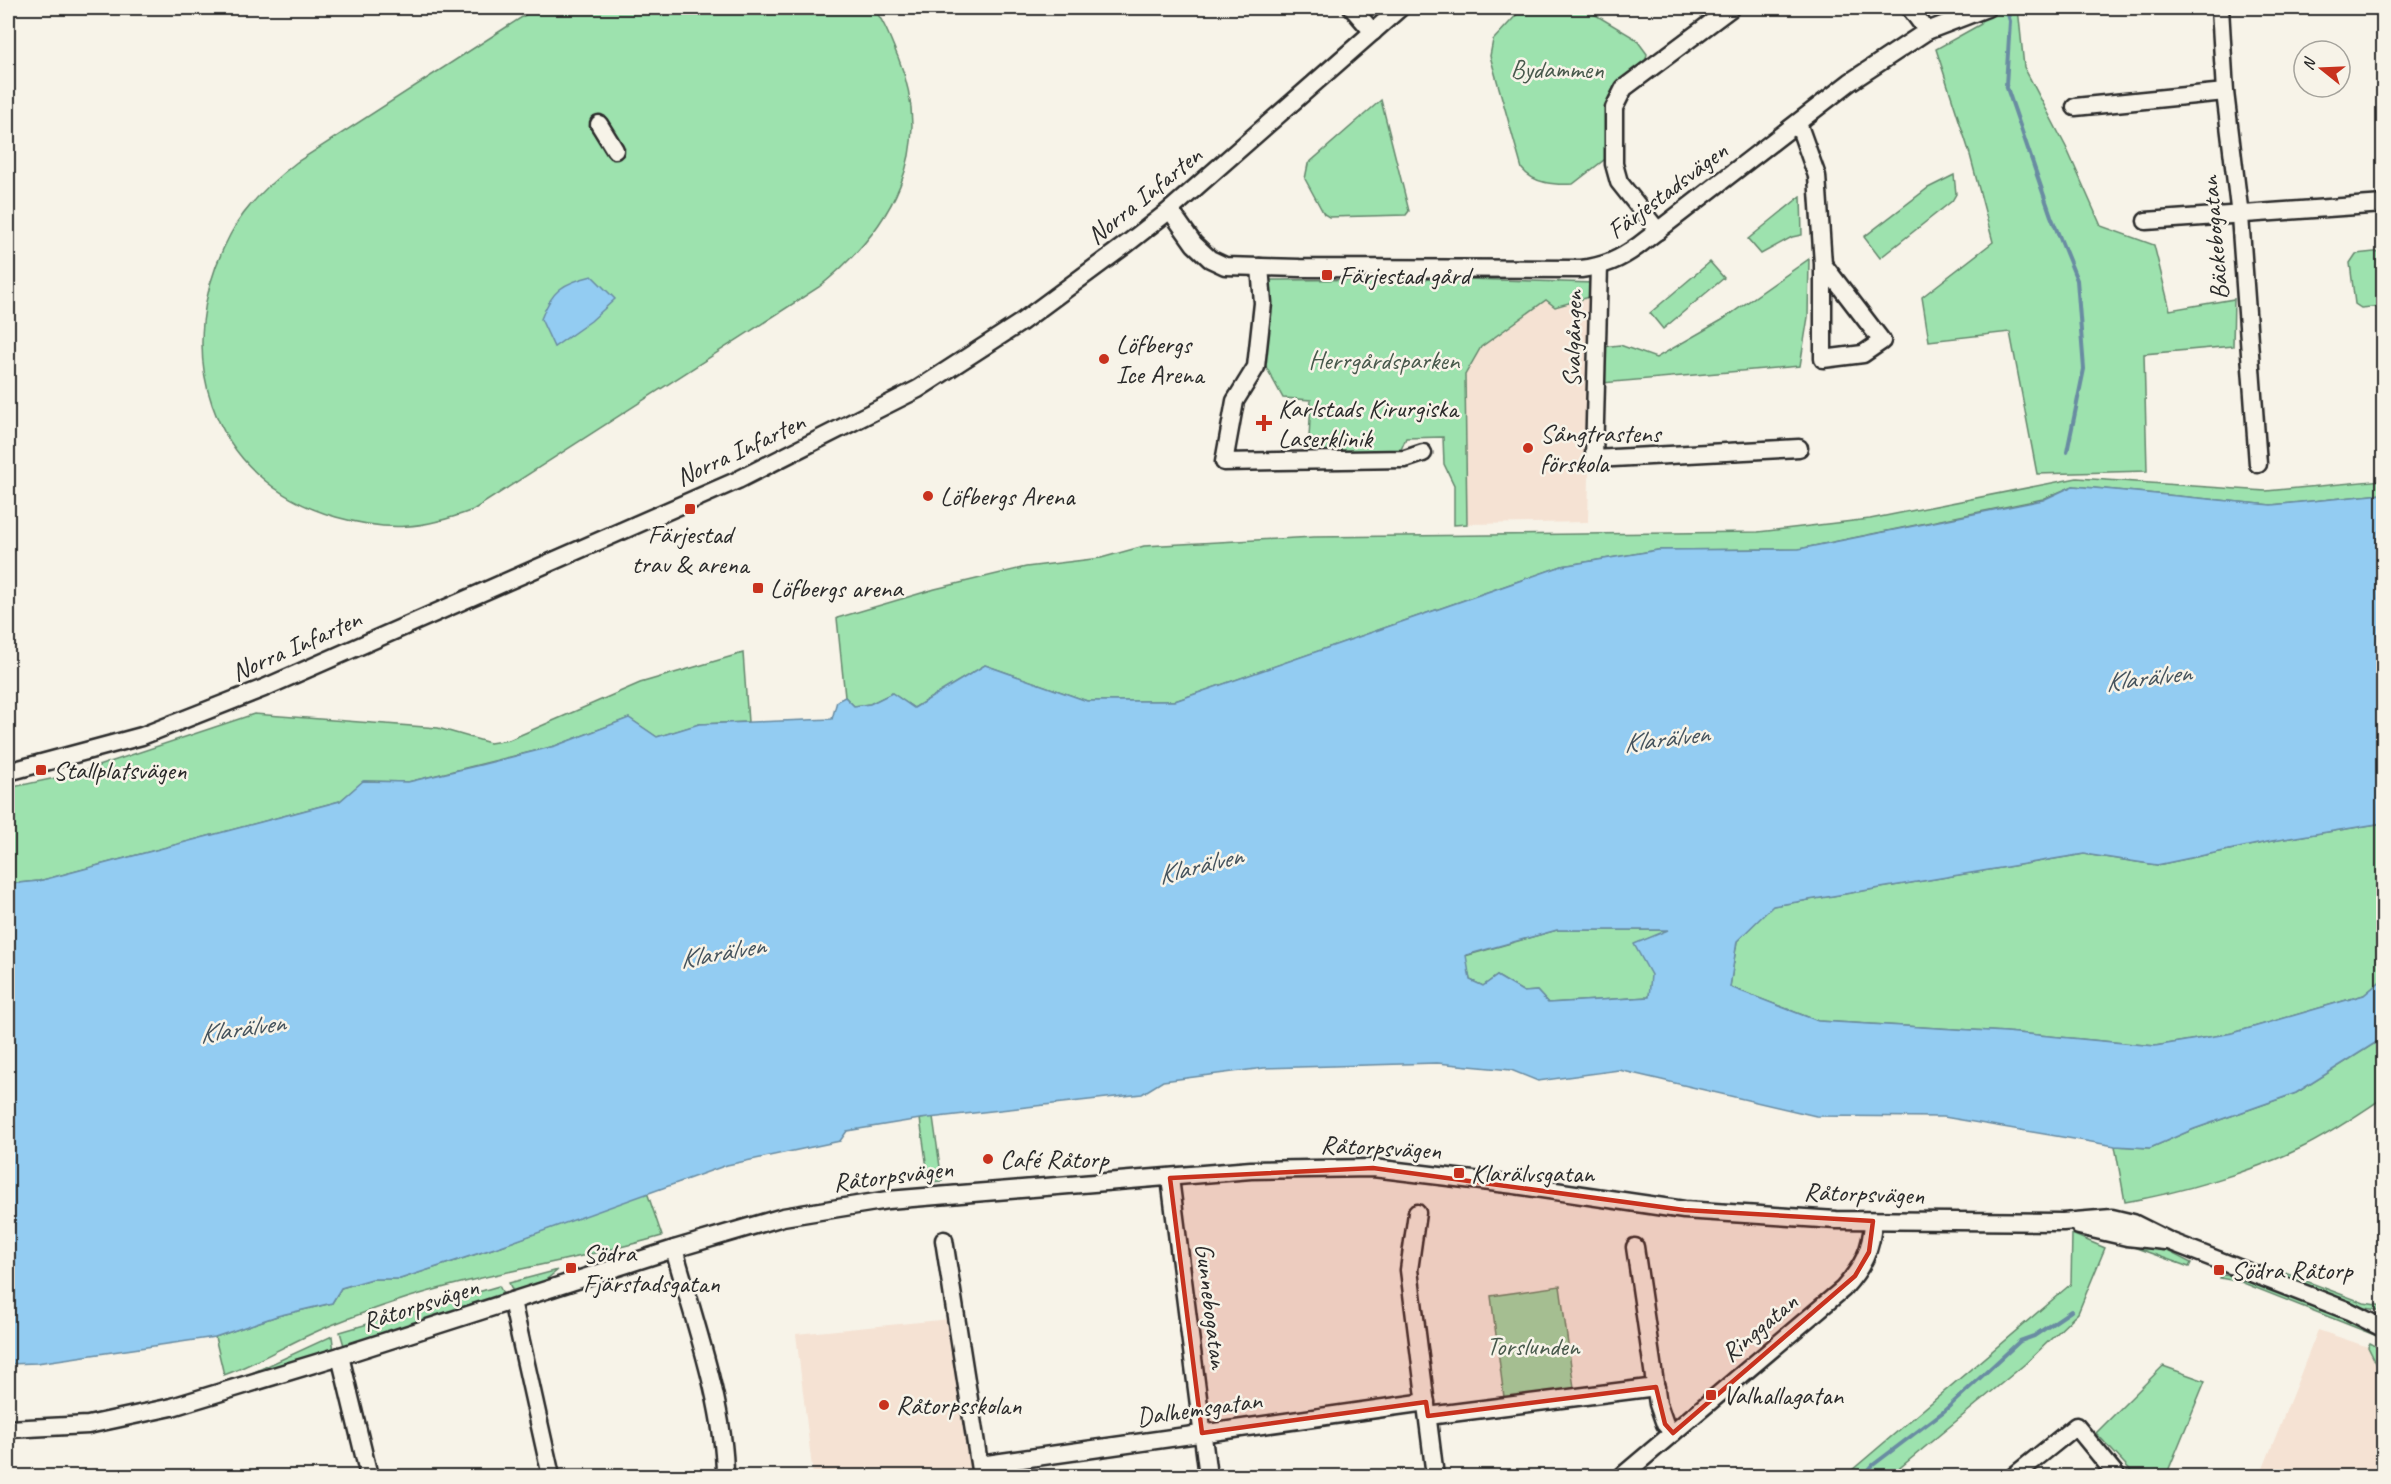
<svg xmlns="http://www.w3.org/2000/svg" width="2391" height="1484" viewBox="0 0 2391 1484" font-family="Caveat,sans-serif">
	<style>
		.built { fill: #f5e2d3 }
		.green { fill: #9de2ae; stroke: #64866c; stroke-width: 1.5 }
		.water { fill: #93ccf2; stroke: #698ca2; stroke-width: 1.5; fill-rule: evenodd }
		.lines { fill: none; stroke-linecap: round; stroke-linejoin: round }
		.stream { stroke: #698ca2; stroke-width: 4 }
		.minor-casing { stroke: #2b2b2b; stroke-width: 21 }
		.minor { stroke: #f7f3e8; stroke-width: 16 }
		.marked { fill: #c8321e; fill-opacity: 0.2; stroke: #c8321e; stroke-width: 4.5; stroke-linejoin: round }
		.poi-dot { fill: #c8321e; stroke: #f7f3e8; stroke-width: 2 }
		.labels { text-anchor: middle; stroke-width: 5; stroke-linejoin: round; paint-order: stroke }
		.park-label { font-size: 26px; fill: #48594c; stroke: #f7f3e8 }
		.street-label { font-size: 26px; fill: #2b2b2b; stroke: #f7f3e8 }
		.poi-label { font-size: 26px; fill: #2b2b2b; stroke: #f7f3e8; text-anchor: start }
		.water-label { font-size: 27px; font-style: italic; fill: #45535d; stroke: #f7f3e8 }
	</style>
	<rect width="100%" height="100%" fill="#f7f3e8"/>
	<filter id="ink" filterUnits="userSpaceOnUse"><feTurbulence type="fractalNoise" baseFrequency=".0167" numOctaves="2"/><feDisplacementMap in="SourceGraphic" scale="12" xChannelSelector="R" yChannelSelector="G"/><feConvolveMatrix kernelMatrix="1 2 1 2 8 2 1 2 1" color-interpolation-filters="sRGB"/></filter>
	<g filter="url(#ink)">
		<!-- built -->
		<g class="built">
			<path d="M 1593,296 L 1588,522 L 1467,524 L 1465,375 L 1481,347 L 1546,300 Z"/>
			<path d="M 951,1319 L 974,1476 L 813,1476 L 796,1334 Z"/>
			<path d="M 2318,1330 L 2368,1347 L 2383,1377 L 2383,1460 L 2378,1476 L 2260,1476 Z"/>
		</g>
		<!-- green -->
		<g class="green">
			<path d="M 536,8 L 873,8 C 885,22 891,41 898,57 C 936,151 892,228 819,287 L 473,510 C 423,529 389,532 336,517 C 207,480 170,348 230,235 C 245,206 271,182 297,162 Z"/>
			<path d="M 1523,8 L 1584,8 L 1636,39 L 1647,54 L 1645,64 L 1623,80 L 1609,156 L 1573,184 C 1555,185 1534,184 1522,169 L 1490,56 L 1493,40 Z"/>
			<path d="M 1977,8 L 2018,8 L 2024,67 L 2066,147 L 2101,226 L 2154,245 L 2170,310 L 2234,299 L 2233,346 L 2144,354 L 2147,471 L 2037,474 L 2010,332 L 1929,341 L 1922,297 L 1993,242 L 1969,151 L 1936,49 L 1981,24 Z"/>
			<path d="M 1381,100 L 1409,211 L 1406,215 L 1329,217 L 1324,214 L 1305,179 L 1308,164 Z"/>
			<path d="M 1954,175 L 1956,194 L 1952,201 L 1880,258 L 1864,237 L 1928,188 Z"/>
			<path d="M 1801,196 L 1802,235 L 1792,237 L 1761,254 L 1748,239 Z"/>
			<path d="M 2383,251 L 2383,306 L 2361,308 L 2355,304 L 2350,263 L 2356,254 Z"/>
			<path d="M 1809,259 L 1808,317 L 1800,366 L 1602,383 L 1602,347 L 1620,345 L 1656,358 L 1722,320 Z"/>
			<path d="M 1710,262 L 1724,278 L 1663,329 L 1650,313 Z"/>
			<path d="M 1466,279 L 1594,283 L 1593,296 L 1555,307 L 1546,300 L 1481,347 L 1465,375 L 1467,524 L 1454,525 L 1454,485 L 1444,464 L 1443,437 L 1406,438 L 1400,452 L 1308,457 L 1311,400 L 1283,398 L 1264,363 L 1266,280 Z"/>
			<path d="M 2383,356 L 2383,399 L 2381,399 L 2378,364 Z"/>
			<path d="M 2077,478 L 2266,491 L 2383,480 L 2383,494 L 2271,505 L 2073,486 L 2043,499 L 1799,549 L 1658,550 L 1562,566 L 1175,701 L 1087,701 L 985,665 L 914,708 L 892,693 L 870,704 L 854,706 L 845,697 L 837,618 L 935,589 L 1026,567 L 1101,558 L 1144,546 L 1314,537 L 1758,532 L 1870,519 Z"/>
			<path d="M 743,653 L 748,722 L 700,724 L 657,737 L 629,718 L 555,746 L 408,782 L 364,781 L 340,801 L 39,881 L 8,884 L 8,788 L 74,774 L 254,714 L 438,728 L 490,743 L 509,740 L 640,683 Z"/>
			<path d="M 2383,823 L 2383,979 L 2364,995 L 2233,1033 L 2155,1046 L 2006,1032 L 1818,1021 L 1730,987 L 1737,941 L 1772,906 L 2084,854 L 2157,865 L 2272,841 Z"/>
			<path d="M 1557,930 L 1670,930 L 1635,944 L 1652,975 L 1649,997 L 1548,1003 L 1537,991 L 1524,992 L 1497,976 L 1483,986 L 1470,980 L 1465,956 Z"/>
			<path d="M 2383,1038 L 2383,1098 C 2357,1115 2330,1134 2301,1148 C 2251,1172 2179,1193 2125,1202 L 2115,1146 L 2150,1148 L 2194,1129 L 2296,1093 Z"/>
			<path d="M 933,1117 L 942,1181 L 929,1182 L 920,1119 Z"/>
			<path d="M 647,1192 L 662,1236 C 573,1262 480,1273 392,1303 C 365,1312 337,1322 311,1334 C 282,1347 255,1364 224,1375 L 215,1337 L 277,1316 L 332,1303 L 341,1288 L 372,1279 L 400,1279 L 501,1246 Z"/>
			<path d="M 2072,1234 L 2105,1248 L 2078,1313 L 2025,1364 L 1890,1476 L 1845,1476 L 2071,1284 Z"/>
			<path d="M 2128,1245 L 2158,1246 L 2191,1263 L 2189,1267 Z"/>
			<path d="M 558,1270 L 537,1287 L 514,1294 L 509,1283 Z"/>
			<path d="M 2277,1270 L 2364,1303 L 2383,1306 L 2383,1311 L 2360,1307 L 2280,1275 Z"/>
			<path d="M 2222,1275 L 2237,1276 L 2383,1332 L 2382,1338 L 2241,1282 L 2220,1278 Z"/>
			<path d="M 499,1286 L 505,1297 L 345,1349 L 340,1332 Z"/>
			<path d="M 1560,1286 L 1575,1395 L 1505,1405 L 1491,1296 Z"/>
			<path d="M 332,1336 L 334,1352 L 239,1379 Z"/>
			<path d="M 2370,1343 L 2383,1350 L 2383,1377 L 2368,1347 Z"/>
			<path d="M 2163,1366 L 2205,1381 L 2166,1476 L 2136,1476 L 2096,1433 Z"/>
		</g>
		<!-- water -->
		<g class="water">
			<path d="M 592,276 L 615,299 L 591,321 L 554,347 L 541,319 C 552,290 563,283 592,276 Z"/>
			<path d="M 2073,486 L 2271,505 L 2383,494 L 2383,823 L 2272,841 L 2157,865 L 2084,854 L 1773,906 L 1737,941 L 1730,987 L 1818,1021 L 2006,1032 L 2155,1046 L 2233,1033 L 2364,995 L 2383,979 L 2383,1038 L 2296,1093 L 2194,1129 L 2150,1148 L 2115,1146 L 1944,1117 L 1816,1116 L 1619,1070 L 1538,1081 L 1511,1070 L 1437,1063 L 1264,1068 L 1163,1081 L 1142,1094 L 920,1119 L 847,1131 L 840,1141 L 727,1165 L 501,1246 L 400,1279 L 372,1279 L 341,1288 L 332,1303 L 277,1316 L 215,1337 L 37,1363 L 8,1364 L 8,884 L 39,881 L 340,801 L 363,781 L 408,782 L 480,765 L 555,746 L 629,718 L 657,737 L 699,724 L 832,719 L 837,701 L 845,697 L 854,706 L 870,704 L 892,693 L 914,708 L 985,665 L 1087,701 L 1175,701 L 1562,566 L 1658,550 L 1799,549 L 2043,500 ZM 1557,930 L 1668,930 L 1634,944 L 1651,975 L 1649,997 L 1548,1003 L 1537,991 L 1524,992 L 1497,976 L 1483,986 L 1470,980 L 1466,955 Z"/>
		</g>
		<g class="lines">
			<!-- stream -->
			<g class="stream">
				<path d="M 2006,8 L 2010,21 L 2006,85 L 2051,216 L 2077,280 L 2084,369 L 2067,452"/>
				<path d="M 1863,1476 L 1873,1465 L 1943,1412 L 2020,1341 L 2034,1336 L 2071,1311"/>
			</g>
			<defs>
				<g id="minor">
					<path d="M 1352,8 L 1373,32"/>
					<path d="M 1910,8 L 1927,31"/>
					<path d="M 2220,8 L 2225,92 L 2240,216 L 2258,464"/>
					<path d="M 2075,107 L 2225,92"/>
					<path d="M 1798,123 L 1817,176 L 1823,264 L 1823,359 L 1863,354 L 1882,341 L 1823,264"/>
					<path d="M 599,124 L 615,150"/>
					<path d="M 1170,210 L 1194,244 L 1210,259 L 1225,266 L 1300,268 L 1581,269 C 1604,266 1619,260 1638,246 L 1850,82 L 1927,31 L 1987,8"/>
					<path d="M 2146,221 L 2384,204"/>
					<path d="M 1658,231 L 1619,182 L 1614,164 L 1614,108 L 1624,88 L 1731,8"/>
					<path d="M 1599,266 L 1594,459 L 1799,448"/>
					<path d="M 1260,267 L 1263,303 L 1256,367 L 1235,401 L 1224,462 L 1405,459 L 1423,453"/>
					<path d="M 8,772 L 142,736 L 264,688 L 738,480 L 918,389 L 1020,323 L 1128,243 L 1170,210 L 1400,8"/>
					<path d="M 1170,1178 L 1208,1476"/>
					<path d="M 1417,1213 L 1409,1270 L 1435,1476"/>
					<path d="M 2079,1226 L 2127,1237 L 2165,1241"/>
					<path d="M 944,1240 L 981,1476"/>
					<path d="M 1635,1247 L 1658,1404 L 1665,1424 L 1673,1433"/>
					<path d="M 674,1249 C 693,1317 725,1407 725,1476"/>
					<path d="M 512,1301 L 551,1476"/>
					<path d="M 340,1356 L 369,1476"/>
					<path d="M 1428,1416 L 1656,1387"/>
					<path d="M 8,1429 L 88,1425 L 172,1407 L 340,1356 L 674,1249 L 783,1217 L 888,1200 L 1251,1170 L 1373,1168 L 1515,1185 L 1684,1210 L 1836,1220 L 2063,1222 L 2112,1218 L 2133,1223 L 2169,1241 L 2349,1311 L 2384,1329"/>
					<path d="M 980,1465 L 1426,1402"/>
					<path d="M 1622,1476 L 1843,1289 C 1862,1268 1872,1250 1873,1221"/>
					<path d="M 2014,1476 L 2076,1426 L 2117,1476"/>
				</g>
			</defs>
			<!-- minor casing -->
			<use href="#minor" class="minor-casing"/>
			<!-- minor -->
			<use href="#minor" class="minor"/>
		</g>
	</g>
	<!-- marked area -->
	<path class="marked" d="M 1373,1168 L 1684,1210 L 1873,1221 L 1869,1252 L 1855,1276 L 1673,1433 L 1665,1424 L 1656,1387 L 1428,1416 L 1426,1402 L 1202,1433 L 1170,1178 Z"/>
	<!-- markers -->
	<g class="poi-dot">
		<rect x="1321" y="269" width="12" height="12" rx="3"/>
		<circle cx="1104" cy="359" r="6"/>
		<path d="M1261 414h6v6h6v6h-6v6h-6v-6h-6v-6h6z"/>
		<circle cx="1528" cy="448" r="6"/>
		<circle cx="928" cy="496" r="6"/>
		<rect x="684" y="503" width="12" height="12" rx="3"/>
		<rect x="752" y="582" width="12" height="12" rx="3"/>
		<rect x="35" y="764" width="12" height="12" rx="3"/>
		<circle cx="988" cy="1159" r="6"/>
		<rect x="1453" y="1167" width="12" height="12" rx="3"/>
		<rect x="565" y="1262" width="12" height="12" rx="3"/>
		<rect x="2213" y="1264" width="12" height="12" rx="3"/>
		<rect x="1705" y="1389" width="12" height="12" rx="3"/>
		<circle cx="884" cy="1405" r="6"/>
	</g>
	<g class="labels">
		<!-- park labels -->
		<g class="park-label">
			<text x="1557" y="78">Bydammen</text>
			<text x="1384" y="369">Herrgårdsparken</text>
			<text x="1533" y="1355">Torslunden</text>
		</g>
		<!-- street labels -->
		<g class="street-label">
			<text transform="translate(1667 190) rotate(-37)" y="9">Färjestadsvägen</text>
			<text transform="translate(1144 195) rotate(-39)" y="9">Norra Infarten</text>
			<text transform="translate(2214 238) rotate(-95)" y="9">Bäckebogatan</text>
			<text transform="translate(1572 339) rotate(-89)" y="9">Svalgången</text>
			<text transform="translate(740 449) rotate(-25)" y="9">Norra Infarten</text>
			<text transform="translate(296 645) rotate(-24)" y="9">Norra Infarten</text>
			<text transform="translate(1381 1147) rotate(3)" y="9">Råtorpsvägen</text>
			<text transform="translate(893 1175) rotate(-7)" y="9">Råtorpsvägen</text>
			<text transform="translate(1864 1193) rotate(2)" y="9">Råtorpsvägen</text>
			<text transform="translate(420 1304) rotate(-18)" y="9">Råtorpsvägen</text>
			<text transform="translate(1212 1306) rotate(83)" y="9">Gunnebogatan</text>
			<text transform="translate(1759 1327) rotate(-40)" y="9">Ringgatan</text>
			<text transform="translate(1199 1408) rotate(-8)" y="9">Dalhemsgatan</text>
		</g>
		<!-- poi labels -->
		<g class="poi-label">
			<text x="1339" y="284">Färjestad gård</text>
			<text x="1116" y="353">Löfbergs<tspan x="1116" dy="30">Ice Arena</tspan></text>
			<text x="1278" y="417">Karlstads Kirurgiska<tspan x="1278" dy="30">Laserklinik</tspan></text>
			<text x="1540" y="442">Sångtrastens<tspan x="1540" dy="30">förskola</tspan></text>
			<text x="940" y="505">Löfbergs Arena</text>
			<text x="690" y="543" text-anchor="middle">Färjestad<tspan x="690" dy="30">trav &amp; arena</tspan></text>
			<text x="770" y="597">Löfbergs arena</text>
			<text x="53" y="779">Stallplatsvägen</text>
			<text x="1000" y="1168">Café Råtorp</text>
			<text x="1471" y="1182">Klarälvsgatan</text>
			<text x="583" y="1262">Södra<tspan x="583" dy="30">Fjärstadsgatan</tspan></text>
			<text x="2231" y="1279">Södra Råtorp</text>
			<text x="1723" y="1404">Valhallagatan</text>
			<text x="896" y="1414">Råtorpsskolan</text>
		</g>
		<!-- water labels -->
		<g class="water-label">
			<text transform="translate(2148 677) rotate(-7)" y="9">Klarälven</text>
			<text transform="translate(1666 738) rotate(-7)" y="9">Klarälven</text>
			<text transform="translate(1200 865) rotate(-14)" y="9">Klarälven</text>
			<text transform="translate(722 952) rotate(-10)" y="9">Klarälven</text>
			<text transform="translate(242 1028) rotate(-8)" y="9">Klarälven</text>
		</g>
	</g>
	<!-- margin -->
	<rect width="2391" height="1484" fill="none" stroke="#f7f3e8" stroke-width="30"/>
	<rect x="15" y="15" width="2361" height="1454" fill="none" stroke="#2b2b2b" stroke-width="2" filter="url(#ink)"/>
	<!-- north arrow -->
	<g transform="translate(2322 69) rotate(288)"><circle r="28" fill="#f7f3e8" stroke="#a5a39c" stroke-width="1.5"/>
	<path d="M0-4.5L10 22L0 15L-10 22Z" fill="#c8321e"/>
	<text y="-9" font-size="16" font-weight="bold" text-anchor="middle" fill="#2b2b2b">N</text>
	</g>
</svg>
